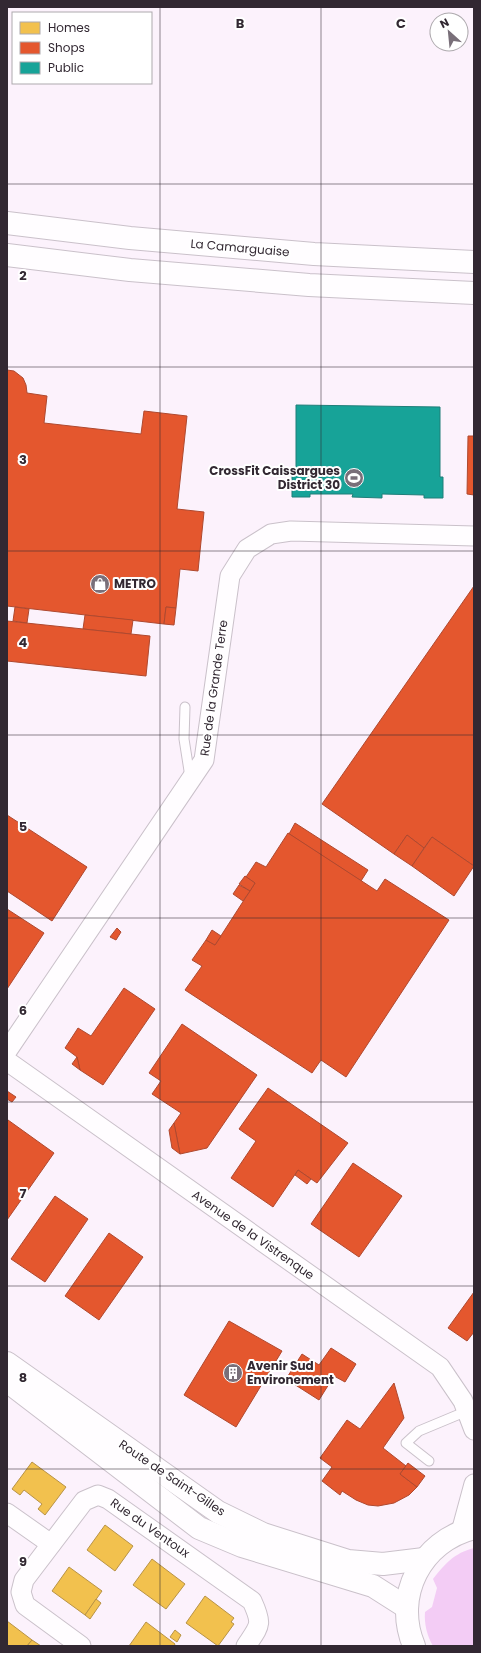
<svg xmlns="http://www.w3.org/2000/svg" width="481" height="1653" viewBox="0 0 481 1653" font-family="Poppins,sans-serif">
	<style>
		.green { fill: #f3ccf5 }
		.homes { fill: #f2c14e; stroke: #b89346 }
		.shops { fill: #e4572e; stroke: #af492f }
		.public { fill: #17a398; stroke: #1f7e79 }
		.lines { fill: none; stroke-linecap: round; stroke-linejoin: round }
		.service-casing { stroke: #cac1ca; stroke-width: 11 }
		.minor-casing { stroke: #cac1ca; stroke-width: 21 }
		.secondary-casing { stroke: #cac1ca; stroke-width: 24 }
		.motorway-casing { stroke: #cac1ca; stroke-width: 24 }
		.service { stroke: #fffdff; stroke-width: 9 }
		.minor { stroke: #fffdff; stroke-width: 19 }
		.secondary { stroke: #fffdff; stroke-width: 22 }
		.motorway { stroke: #fffdff; stroke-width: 22 }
		.grid { fill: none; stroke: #322832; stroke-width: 1; stroke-opacity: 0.55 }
		.labels { text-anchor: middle; stroke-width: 4; stroke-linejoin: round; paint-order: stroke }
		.street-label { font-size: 12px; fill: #322832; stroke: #fff }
		.poi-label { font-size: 12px; font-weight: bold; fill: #322832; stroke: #fff; text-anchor: start }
		.grid-label { font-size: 13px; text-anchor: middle; font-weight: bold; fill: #322832; stroke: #fff; stroke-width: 4; stroke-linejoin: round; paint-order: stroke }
	</style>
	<rect width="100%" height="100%" fill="#fcf2fc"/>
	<!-- green -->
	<path class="green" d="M 474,1548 L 474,1646 L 433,1646 C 427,1636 424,1623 425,1612 L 432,1607 L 437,1588 L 433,1579 C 445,1564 454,1553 474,1548 Z"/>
	<!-- homes -->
	<g class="homes">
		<path d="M 32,1462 L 66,1487 L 45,1515 L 38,1509 L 42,1504 L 24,1490 L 20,1495 L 12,1489 Z"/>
		<path d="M 105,1525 L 133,1546 L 115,1571 L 87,1550 Z"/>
		<path d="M 152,1559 L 185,1584 L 166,1609 L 133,1585 Z"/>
		<path d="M 69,1567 L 102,1591 L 85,1615 L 52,1591 Z"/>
		<path d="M 205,1596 L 234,1618 L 231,1622 L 234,1624 L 218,1646 L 186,1623 Z"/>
		<path d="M 96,1599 L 101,1603 L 90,1619 L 85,1615 Z"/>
		<path d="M 7,1621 L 32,1640 L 27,1646 L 7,1646 Z"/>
		<path d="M 146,1622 L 175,1644 L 174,1646 L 129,1646 Z"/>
		<path d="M 175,1630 L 181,1635 L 177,1642 L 170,1637 Z"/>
		<path d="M 32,1640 L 41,1646 L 27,1646 Z"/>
	</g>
	<!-- shops -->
	<g class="shops">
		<path d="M 7,370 L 14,371 L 23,378 L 26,385 L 27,393 L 47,396 L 44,423 L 141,434 L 144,411 L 187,416 L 177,509 L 204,512 L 198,571 L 180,569 L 176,608 L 166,607 L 164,624 L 7,606 Z"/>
		<path d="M 468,436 L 474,436 L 474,495 L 467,494 Z"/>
		<path d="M 474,586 L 474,866 L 432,837 L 424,848 L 407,835 L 394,854 L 322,804 Z"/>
		<path d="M 15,607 L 29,609 L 27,623 L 13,621 Z"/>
		<path d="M 166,607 L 176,608 L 174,625 L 164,624 Z"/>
		<path d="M 85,615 L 133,620 L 131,634 L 83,629 Z"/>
		<path d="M 7,621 L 150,636 L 146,676 L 7,661 Z"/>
		<path d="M 7,815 L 87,867 L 52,921 L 7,891 Z"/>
		<path d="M 295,823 L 368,870 L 361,881 L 289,834 Z"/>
		<path d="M 288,833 L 377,891 L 385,879 L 449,920 L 346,1077 L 321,1060 L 312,1073 L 185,990 L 202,966 L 192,960 L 206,940 L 215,945 L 255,883 L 246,877 L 256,862 L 266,867 Z"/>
		<path d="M 407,835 L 424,848 L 412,866 L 394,854 Z"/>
		<path d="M 432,837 L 474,866 L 454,896 L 412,866 Z"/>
		<path d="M 245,876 L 255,883 L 250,891 L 239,884 Z"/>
		<path d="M 239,885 L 250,891 L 243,901 L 233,894 Z"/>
		<path d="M 7,909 L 44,933 L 7,989 Z"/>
		<path d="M 117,928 L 121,932 L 116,940 L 110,937 Z"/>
		<path d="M 212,930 L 221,936 L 215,945 L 206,940 Z"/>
		<path d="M 124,988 L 155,1009 L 103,1085 L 80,1070 L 77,1057 L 65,1048 L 78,1028 L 91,1036 Z"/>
		<path d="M 182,1024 L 257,1075 L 207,1148 L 180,1154 L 174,1123 L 181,1113 L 152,1094 L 161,1081 L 149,1073 Z"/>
		<path d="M 77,1057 L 80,1070 L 72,1064 Z"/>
		<path d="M 268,1088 L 348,1143 L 317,1183 L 298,1170 L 273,1207 L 231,1178 L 256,1141 L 239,1129 Z"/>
		<path d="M 7,1091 L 16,1097 L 12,1102 L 7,1099 Z"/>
		<path d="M 8,1120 L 54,1153 L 7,1220 L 7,1121 Z"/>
		<path d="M 174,1123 L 180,1154 L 172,1148 L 169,1130 Z"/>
		<path d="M 353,1163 L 402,1196 L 359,1257 L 311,1224 Z"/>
		<path d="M 298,1170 L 311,1179 L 307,1184 L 295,1175 Z"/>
		<path d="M 55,1196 L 88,1219 L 45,1282 L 11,1259 Z"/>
		<path d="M 109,1233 L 143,1257 L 99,1320 L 65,1296 Z"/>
		<path d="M 474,1292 L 474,1332 L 467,1341 L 448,1328 Z"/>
		<path d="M 229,1321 L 282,1351 L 236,1427 L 184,1395 Z"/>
		<path d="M 331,1348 L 356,1364 L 345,1382 L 334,1376 L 319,1400 L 286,1379 L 302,1354 L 319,1365 Z"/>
		<path d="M 394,1383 L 404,1418 L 383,1448 L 406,1466 L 400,1474 L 417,1487 L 409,1495 L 394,1503 L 378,1506 L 368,1505 L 356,1500 L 342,1491 L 340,1495 L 322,1481 L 332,1467 L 320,1458 L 347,1420 L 360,1429 Z"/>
		<path d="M 408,1463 L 425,1476 L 417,1487 L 400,1474 Z"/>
	</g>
	<!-- public -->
	<path class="public" d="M 296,405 L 440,407 L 440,477 L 443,477 L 443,498 L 424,498 L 424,495 L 382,494 L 382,498 L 352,497 L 353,494 L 310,494 L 310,497 L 292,497 L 292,475 L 296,475 Z"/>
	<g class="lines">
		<defs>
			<g id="service">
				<path d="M 185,707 L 184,739 L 190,777"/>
				<path d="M 429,1461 L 406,1443 L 419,1431 L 467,1411"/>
			</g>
			<g id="minor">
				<path d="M 7,1051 L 204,760 L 230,576 L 247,549 L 271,534 L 291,531 L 474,536"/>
				<path d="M 7,1061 L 440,1367 L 463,1401 L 474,1430"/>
				<path d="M 7,1513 L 51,1544"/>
				<path d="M 461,1532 L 474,1484"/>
				<path d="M 81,1646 L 25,1605 L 21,1592 L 24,1580 L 84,1501 L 98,1495 L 108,1499 L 252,1601 C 263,1625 260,1625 246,1646"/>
			</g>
			<g id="secondary">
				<path d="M 7,1363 L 218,1512 L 263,1534 L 348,1561 L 383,1564 L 424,1559"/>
				<path d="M 7,1381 L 199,1528 L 242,1546 L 373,1586 L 406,1607"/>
				<path d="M 414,1646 C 393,1596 421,1541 474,1528"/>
			</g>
			<g id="motorway">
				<path d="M 7,223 L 130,238 L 314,254 L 474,262"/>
				<path d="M 7,255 L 130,270 L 309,285 L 474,293"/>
			</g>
		</defs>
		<!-- service casing -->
		<use href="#service" class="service-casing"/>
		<!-- minor casing -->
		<use href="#minor" class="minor-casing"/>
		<!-- secondary casing -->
		<use href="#secondary" class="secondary-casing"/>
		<!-- motorway casing -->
		<use href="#motorway" class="motorway-casing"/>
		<!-- service -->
		<use href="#service" class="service"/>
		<!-- minor -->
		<use href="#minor" class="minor"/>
		<!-- secondary -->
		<use href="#secondary" class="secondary"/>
		<!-- motorway -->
		<use href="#motorway" class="motorway"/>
	</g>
	<!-- grid -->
	<path class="grid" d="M 160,7 L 160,1646M 321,7 L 321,1646M 7,184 L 474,184M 7,367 L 474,367M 7,551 L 474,551M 7,735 L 474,735M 7,918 L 474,918M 7,1102 L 474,1102M 7,1286 L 474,1286M 7,1469 L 474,1469"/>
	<!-- icons -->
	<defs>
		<symbol id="stadium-disc" viewBox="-11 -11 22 22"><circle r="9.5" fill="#796f79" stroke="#fff"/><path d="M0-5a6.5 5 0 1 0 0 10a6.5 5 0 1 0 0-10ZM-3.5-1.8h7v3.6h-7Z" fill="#fff"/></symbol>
		<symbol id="shop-disc" viewBox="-11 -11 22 22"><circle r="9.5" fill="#796f79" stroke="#fff"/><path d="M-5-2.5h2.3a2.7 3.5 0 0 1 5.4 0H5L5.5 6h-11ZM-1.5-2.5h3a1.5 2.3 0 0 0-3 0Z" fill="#fff"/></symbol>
		<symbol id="building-disc" viewBox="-11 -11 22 22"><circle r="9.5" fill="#796f79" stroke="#fff"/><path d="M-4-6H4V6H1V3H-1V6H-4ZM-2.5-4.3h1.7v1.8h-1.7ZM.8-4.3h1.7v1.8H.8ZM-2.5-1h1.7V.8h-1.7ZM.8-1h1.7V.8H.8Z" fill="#fff"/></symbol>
	</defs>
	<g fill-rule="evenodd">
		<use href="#stadium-disc" x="343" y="467" width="22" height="22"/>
		<use href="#shop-disc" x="89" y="573" width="22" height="22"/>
		<use href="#building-disc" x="222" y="1362" width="22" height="22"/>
	</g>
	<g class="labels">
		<!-- street labels -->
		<g class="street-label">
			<text transform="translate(240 248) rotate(5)" y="4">La Camarguaise</text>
			<text transform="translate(214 688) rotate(-82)" y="4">Rue de la Grande Terre</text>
			<text transform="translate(253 1235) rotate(35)" y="4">Avenue de la Vistrenque</text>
			<text transform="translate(172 1478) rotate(34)" y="4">Route de Saint-Gilles</text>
			<text transform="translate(150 1528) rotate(35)" y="4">Rue du Ventoux</text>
		</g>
		<!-- poi labels -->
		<g class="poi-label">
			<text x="340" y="475" text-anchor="end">CrossFit Caissargues<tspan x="340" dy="14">District 30</tspan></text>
			<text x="114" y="588">METRO</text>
			<text x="247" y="1370">Avenir Sud<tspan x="247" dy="14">Environement</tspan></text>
		</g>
	</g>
	<g class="grid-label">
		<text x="240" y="28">B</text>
		<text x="401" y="28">C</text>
		<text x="23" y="280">2</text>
		<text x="23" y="464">3</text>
		<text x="23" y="647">4</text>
		<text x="23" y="831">5</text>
		<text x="23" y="1015">6</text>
		<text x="23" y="1198">7</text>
		<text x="23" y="1382">8</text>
		<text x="23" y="1566">9</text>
	</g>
	<!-- border -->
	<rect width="481" height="1653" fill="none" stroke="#322832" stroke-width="16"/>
	<!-- legend -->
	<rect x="12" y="12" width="140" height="72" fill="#ffffff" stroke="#ada9ad"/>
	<rect x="20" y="22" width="20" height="12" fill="#f2c14e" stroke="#ada9ad"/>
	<text x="48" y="32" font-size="12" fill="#322832">Homes</text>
	<rect x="20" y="42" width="20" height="12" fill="#e4572e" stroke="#ada9ad"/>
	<text x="48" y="52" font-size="12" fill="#322832">Shops</text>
	<rect x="20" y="62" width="20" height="12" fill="#17a398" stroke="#ada9ad"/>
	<text x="48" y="72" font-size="12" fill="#322832">Public</text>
	<!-- north arrow -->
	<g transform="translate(449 32) rotate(333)"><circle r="19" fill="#ffffff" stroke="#ada9ad"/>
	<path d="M0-3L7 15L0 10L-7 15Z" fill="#796f79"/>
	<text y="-6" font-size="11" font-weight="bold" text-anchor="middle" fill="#322832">N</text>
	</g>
</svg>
